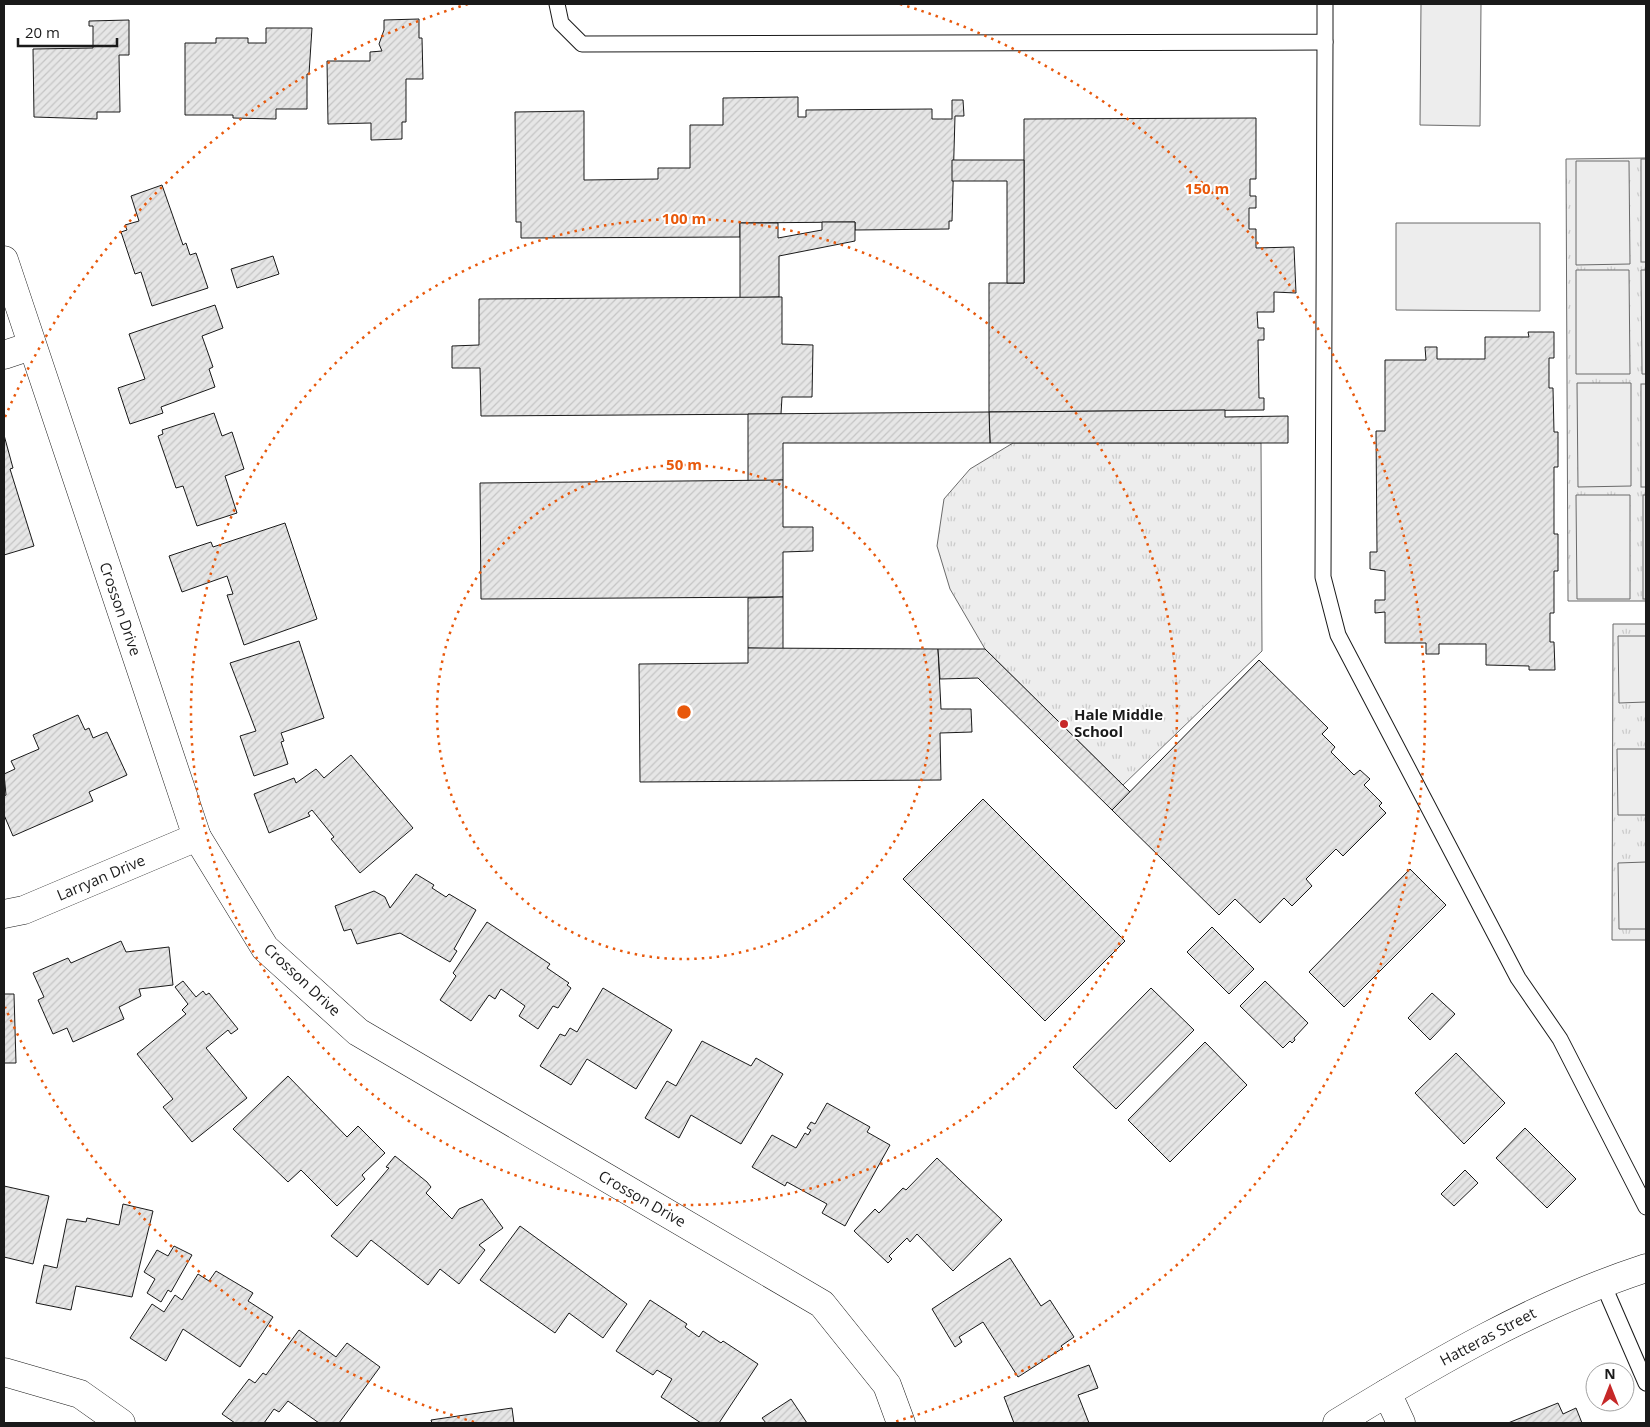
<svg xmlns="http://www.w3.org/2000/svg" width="1650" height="1427" viewBox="0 0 1650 1427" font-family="'Open Sans',sans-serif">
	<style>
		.grass { fill: url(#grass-tufts); stroke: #6a6a6a }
		.pitch { fill: #ededed; stroke: #6a6a6a }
		.building { fill: url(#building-hatch); stroke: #1a1a1a }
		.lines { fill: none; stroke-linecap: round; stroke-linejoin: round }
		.service-casing { stroke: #1a1a1a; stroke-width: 17 }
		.minor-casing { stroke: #1a1a1a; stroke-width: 29 }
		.service { stroke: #fff; stroke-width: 15 }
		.minor { stroke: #fff; stroke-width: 28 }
		.ring { fill: none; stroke: #e8590c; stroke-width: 2.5; stroke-dasharray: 2.5 5 }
		.poi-dot { fill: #c62828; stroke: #fff; stroke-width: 2 }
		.labels { text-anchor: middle; stroke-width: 4; stroke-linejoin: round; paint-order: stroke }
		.street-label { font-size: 15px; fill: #1a1a1a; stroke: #fff }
		.poi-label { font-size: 15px; font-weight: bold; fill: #1a1a1a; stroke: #fff; text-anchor: start }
		.centre { fill: #e8590c; stroke: #fff; stroke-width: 2.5 }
		.ring-label { font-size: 15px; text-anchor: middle; font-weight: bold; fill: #e8590c; stroke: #fff; stroke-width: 4; stroke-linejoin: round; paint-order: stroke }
	</style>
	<defs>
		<pattern id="grass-tufts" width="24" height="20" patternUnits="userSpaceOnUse" patternTransform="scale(1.25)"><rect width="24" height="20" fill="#ededed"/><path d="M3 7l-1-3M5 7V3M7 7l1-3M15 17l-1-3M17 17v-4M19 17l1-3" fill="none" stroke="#cbcbcb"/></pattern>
		<pattern id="building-hatch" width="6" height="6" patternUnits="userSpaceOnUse" patternTransform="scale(1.25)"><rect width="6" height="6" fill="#e6e6e6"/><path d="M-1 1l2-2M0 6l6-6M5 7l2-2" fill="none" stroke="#c5c5c5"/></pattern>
	</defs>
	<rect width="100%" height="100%" fill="#fff"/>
	<!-- grass -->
	<g class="grass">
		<path d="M 1646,158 L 1646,601 L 1568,601 L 1566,159 Z"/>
		<path d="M 1013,443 L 1261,443 L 1262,651 L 1123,785 L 985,649 L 950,589 L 937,546 L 944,499 L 970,469 Z"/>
		<path d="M 1613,624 L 1646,624 L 1646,940 L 1612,940 Z"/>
	</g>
	<!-- pitch -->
	<g class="pitch">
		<path d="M 1421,4 L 1481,4 L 1480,126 L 1420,125 Z"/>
		<rect x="1641" y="159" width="5" height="103"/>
		<path d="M 1576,161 L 1629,161 L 1630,264 L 1576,265 Z"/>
		<path d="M 1396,223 L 1540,223 L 1540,311 L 1396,310 Z"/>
		<path d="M 1576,270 L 1629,270 L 1630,374 L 1576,374 Z"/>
		<path d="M 1641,270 L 1646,270 L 1646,374 L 1642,374 Z"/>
		<path d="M 1577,383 L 1631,383 L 1631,486 L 1578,487 Z"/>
		<rect x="1641" y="384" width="5" height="103"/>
		<path d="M 1576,495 L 1630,495 L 1630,599 L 1577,599 Z"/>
		<rect x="1643" y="495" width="3" height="104"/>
		<path d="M 1618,636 L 1646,636 L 1646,702 L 1619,703 Z"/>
		<path d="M 1617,749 L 1646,749 L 1646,815 L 1618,815 Z"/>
		<path d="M 1646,862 L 1646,929 L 1619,929 L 1618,863 Z"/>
	</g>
	<!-- building -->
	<g class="building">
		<path d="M 419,19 L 419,38 L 422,38 L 423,79 L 406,79 L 406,122 L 402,122 L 402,139 L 371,140 L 371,123 L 328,124 L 327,61 L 370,61 L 370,52 L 382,51 L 379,44 L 384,30 L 384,20 Z"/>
		<path d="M 129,20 L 129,55 L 119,55 L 120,112 L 97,112 L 97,119 L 34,117 L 33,49 L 93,48 L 93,26 L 89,26 L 89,21 Z"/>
		<path d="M 266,28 L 312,28 L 309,74 L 307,74 L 307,109 L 276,109 L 276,119 L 233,118 L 233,115 L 185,115 L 185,43 L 216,43 L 216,38 L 248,38 L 248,43 L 266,43 Z"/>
		<path d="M 798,97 L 798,117 L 806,117 L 806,110 L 932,109 L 932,119 L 952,119 L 952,100 L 963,100 L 964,116 L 955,116 L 952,221 L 949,221 L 949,229 L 855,230 L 855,222 L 740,223 L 740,237 L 521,238 L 521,222 L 516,222 L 515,112 L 584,111 L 584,180 L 658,179 L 658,168 L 690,168 L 690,125 L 723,125 L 723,98 Z"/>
		<path d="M 1256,118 L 1256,179 L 1250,179 L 1250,196 L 1256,196 L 1256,208 L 1249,208 L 1249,229 L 1256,229 L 1256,248 L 1294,247 L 1296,293 L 1274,292 L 1274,312 L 1257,312 L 1258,328 L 1264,328 L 1264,340 L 1258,340 L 1259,398 L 1264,398 L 1264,410 L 989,412 L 989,283 L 1024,283 L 1024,119 Z"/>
		<path d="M 952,160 L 1024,160 L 1024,283 L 1007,283 L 1007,181 L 952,181 Z"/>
		<path d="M 162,185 L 183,245 L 186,243 L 190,255 L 196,253 L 208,288 L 152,306 L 141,272 L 135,274 L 121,232 L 127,230 L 125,225 L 139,221 L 131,196 Z"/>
		<path d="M 822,222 L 855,222 L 855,241 L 779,256 L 779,297 L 740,298 L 740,223 L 778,223 L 778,238 L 822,230 Z"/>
		<path d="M 273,256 L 279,274 L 237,288 L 231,269 Z"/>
		<path d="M 782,297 L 782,344 L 813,345 L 812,397 L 782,397 L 781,414 L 481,416 L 480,368 L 452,368 L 452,346 L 479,345 L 479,299 Z"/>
		<path d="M 215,305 L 223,328 L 202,336 L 213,367 L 209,369 L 215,387 L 161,407 L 163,413 L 130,424 L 118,388 L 145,379 L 129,334 Z"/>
		<path d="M 1528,332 L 1554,332 L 1554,358 L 1549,358 L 1549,388 L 1553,388 L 1554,432 L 1558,432 L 1558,467 L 1554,467 L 1554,534 L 1558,534 L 1558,571 L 1554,571 L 1554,613 L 1550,613 L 1550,642 L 1554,642 L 1555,670 L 1529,670 L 1529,666 L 1486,665 L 1486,644 L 1439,644 L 1439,654 L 1426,654 L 1426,643 L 1385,643 L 1385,612 L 1375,613 L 1375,600 L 1385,600 L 1385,571 L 1370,569 L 1370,552 L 1377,552 L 1376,431 L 1385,431 L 1385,360 L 1426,360 L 1425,347 L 1437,347 L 1437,359 L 1485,359 L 1485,337 L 1529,337 Z"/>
		<path d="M 1225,410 L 1225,417 L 1288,416 L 1288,443 L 990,443 L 989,412 Z"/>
		<path d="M 989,412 L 990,443 L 783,443 L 783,480 L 748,482 L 748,414 Z"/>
		<path d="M 214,413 L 222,436 L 232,432 L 244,469 L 225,476 L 237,513 L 197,526 L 183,486 L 176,488 L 158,436 L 163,434 L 162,430 Z"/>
		<path d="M 4,435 L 13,468 L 10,469 L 34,546 L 4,555 Z"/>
		<path d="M 783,480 L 783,527 L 813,527 L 813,551 L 783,552 L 783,597 L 481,599 L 480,483 Z"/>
		<path d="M 285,523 L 317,619 L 244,645 L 227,595 L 233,594 L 227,576 L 182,592 L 169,556 L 211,542 L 213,547 Z"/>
		<path d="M 783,597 L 783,649 L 748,648 L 748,598 Z"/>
		<path d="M 299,641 L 324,718 L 281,733 L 284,741 L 281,742 L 288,764 L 254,776 L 240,736 L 256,731 L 230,663 Z"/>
		<path d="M 748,648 L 938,649 L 941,709 L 971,709 L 972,732 L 940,733 L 941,780 L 640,782 L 639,664 L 748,663 Z"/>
		<path d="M 938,649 L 985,649 L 1130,792 L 1112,810 L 978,678 L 940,679 Z"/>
		<path d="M 1259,660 L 1328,728 L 1322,734 L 1335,747 L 1331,752 L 1354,775 L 1360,770 L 1370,779 L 1364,785 L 1382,803 L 1379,806 L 1386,813 L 1343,856 L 1336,849 L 1306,879 L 1312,886 L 1292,906 L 1284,898 L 1260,923 L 1235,899 L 1219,915 L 1112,810 Z"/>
		<path d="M 78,715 L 85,730 L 89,728 L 93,738 L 107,732 L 127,775 L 89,792 L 93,801 L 13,836 L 4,815 L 4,796 L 6,795 L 4,774 L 15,769 L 11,761 L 39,749 L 33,735 Z"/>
		<path d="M 351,755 L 413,828 L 360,873 L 331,839 L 334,837 L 312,810 L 308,813 L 310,816 L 269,833 L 254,794 L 294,778 L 296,783 L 316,769 L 324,778 Z"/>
		<path d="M 983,799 L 1125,941 L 1045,1021 L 903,879 Z"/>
		<path d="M 1410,869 L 1446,905 L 1344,1007 L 1309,972 Z"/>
		<path d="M 416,874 L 434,885 L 432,888 L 446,897 L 449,894 L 476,910 L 454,949 L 457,951 L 450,962 L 400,933 L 357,944 L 351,929 L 344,931 L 335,906 L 374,891 L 385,897 L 390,908 Z"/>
		<path d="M 487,922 L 550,964 L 547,968 L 569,983 L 567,985 L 571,988 L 558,1008 L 553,1006 L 538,1029 L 519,1016 L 525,1006 L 501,989 L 495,999 L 489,995 L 471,1021 L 440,1000 L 456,976 L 453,973 Z"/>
		<path d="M 1212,927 L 1254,969 L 1229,994 L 1187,952 Z"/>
		<path d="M 121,941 L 126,952 L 169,947 L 173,985 L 139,989 L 141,996 L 119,1007 L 124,1019 L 73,1042 L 67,1028 L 53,1034 L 38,1000 L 44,997 L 33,973 L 68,958 L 71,963 Z"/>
		<path d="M 183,981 L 196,997 L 203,991 L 206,995 L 209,993 L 238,1029 L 231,1034 L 228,1030 L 206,1048 L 247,1098 L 192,1142 L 163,1107 L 173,1099 L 137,1054 L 186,1014 L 182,1010 L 188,1004 L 175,987 Z"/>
		<path d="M 1265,981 L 1308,1023 L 1294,1038 L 1295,1040 L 1292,1043 L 1290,1041 L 1283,1048 L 1240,1006 Z"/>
		<path d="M 603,988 L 672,1030 L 636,1089 L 587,1059 L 571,1085 L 540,1066 L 560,1034 L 565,1036 L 570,1028 L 577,1032 Z"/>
		<path d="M 1151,988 L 1194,1030 L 1116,1109 L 1073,1067 Z"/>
		<path d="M 1432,993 L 1455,1014 L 1430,1040 L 1408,1018 Z"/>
		<path d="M 4,994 L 14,994 L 16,1063 L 4,1063 Z"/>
		<path d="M 702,1041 L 751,1066 L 756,1058 L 783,1074 L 741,1144 L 691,1115 L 679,1138 L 645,1118 L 667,1081 L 676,1086 Z"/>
		<path d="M 1205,1042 L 1247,1085 L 1170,1162 L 1128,1120 Z"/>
		<path d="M 1456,1053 L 1505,1103 L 1464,1144 L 1415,1093 Z"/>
		<path d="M 288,1076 L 347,1137 L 358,1126 L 385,1153 L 362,1175 L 365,1179 L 337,1206 L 301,1170 L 288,1182 L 233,1129 Z"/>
		<path d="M 827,1103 L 870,1127 L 867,1132 L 890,1145 L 845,1226 L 822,1213 L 827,1204 L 787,1182 L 785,1186 L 752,1167 L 772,1135 L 796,1148 L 805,1133 L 808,1135 L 811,1130 L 807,1128 L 811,1122 L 815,1124 Z"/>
		<path d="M 1525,1128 L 1576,1179 L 1547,1208 L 1496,1158 Z"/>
		<path d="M 395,1156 L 427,1182 L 431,1187 L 426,1193 L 452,1219 L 459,1209 L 482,1199 L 503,1228 L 479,1245 L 485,1250 L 459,1284 L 440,1269 L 428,1285 L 371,1240 L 357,1257 L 331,1236 L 389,1168 L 386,1167 Z"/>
		<path d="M 937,1158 L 1002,1220 L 953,1271 L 917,1234 L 910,1242 L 907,1238 L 889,1256 L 892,1259 L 888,1263 L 854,1231 L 875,1209 L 879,1213 L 903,1188 L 906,1190 Z"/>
		<path d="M 1465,1170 L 1478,1183 L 1454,1206 L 1441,1194 Z"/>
		<path d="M 4,1186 L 49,1196 L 33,1264 L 4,1257 Z"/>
		<path d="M 123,1204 L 153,1211 L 132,1297 L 76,1286 L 71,1310 L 36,1303 L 44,1265 L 57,1268 L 67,1219 L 86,1222 L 87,1218 L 119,1225 Z"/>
		<path d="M 520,1226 L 627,1304 L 603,1338 L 569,1313 L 555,1333 L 480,1280 Z"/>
		<path d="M 174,1246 L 192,1255 L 171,1292 L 168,1290 L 161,1302 L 147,1293 L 155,1279 L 144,1272 L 157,1250 L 168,1256 Z"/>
		<path d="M 1010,1258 L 1041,1306 L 1050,1300 L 1074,1337 L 1061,1346 L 1063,1348 L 1018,1377 L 983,1322 L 959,1337 L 962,1342 L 955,1347 L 932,1309 Z"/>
		<path d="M 216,1271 L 253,1293 L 248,1301 L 273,1317 L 240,1367 L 183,1329 L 166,1361 L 130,1338 L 152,1304 L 164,1312 L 175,1295 L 182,1300 L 198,1274 L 209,1281 Z"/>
		<path d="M 650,1300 L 687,1324 L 685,1327 L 699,1337 L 703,1331 L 721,1343 L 723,1341 L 758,1364 L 719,1423 L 701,1423 L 661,1397 L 672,1379 L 657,1370 L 653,1375 L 616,1351 Z"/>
		<path d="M 299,1330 L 336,1357 L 347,1343 L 380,1367 L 339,1423 L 319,1423 L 288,1401 L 279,1412 L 274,1409 L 264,1423 L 235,1423 L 222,1414 L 249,1379 L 255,1383 L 263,1373 L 266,1375 Z"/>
		<path d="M 1089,1365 L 1098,1388 L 1078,1395 L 1089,1423 L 1014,1423 L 1004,1397 Z"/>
		<path d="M 791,1399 L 807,1423 L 766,1423 L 762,1418 Z"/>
		<path d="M 1558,1403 L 1563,1414 L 1576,1408 L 1582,1423 L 1508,1423 Z"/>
		<path d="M 512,1408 L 514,1423 L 432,1423 L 431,1420 Z"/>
	</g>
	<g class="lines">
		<defs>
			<g id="service">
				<path d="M 557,4 L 561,23 L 582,44 L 1325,42 L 1325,4"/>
				<path d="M 1325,42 L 1323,577 L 1338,635 L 1518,978 L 1560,1039 L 1646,1207"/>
				<path d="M 1603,1284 L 1646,1383"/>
			</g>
			<g id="minor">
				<path d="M 4,260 L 197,837 L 265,948 L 358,1032 L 822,1304 L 887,1385 L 901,1423"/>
				<path d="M 4,355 L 31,346"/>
				<path d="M 4,914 L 24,910 L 197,837"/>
				<path d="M 4,1372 L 80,1394 L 121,1423"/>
				<path d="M 1387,1393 L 1401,1423"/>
				<path d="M 1337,1423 C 1435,1363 1536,1304 1646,1268"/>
			</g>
		</defs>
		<!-- service casing -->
		<use href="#service" class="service-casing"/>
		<!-- minor casing -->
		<use href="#minor" class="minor-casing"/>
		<!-- service -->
		<use href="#service" class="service"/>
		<!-- minor -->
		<use href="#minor" class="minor"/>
	</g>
	<!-- distance rings -->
	<g class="ring">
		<circle cx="684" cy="712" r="247"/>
		<circle cx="684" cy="712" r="493"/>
		<path d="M474 1422A740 740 0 0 1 5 1007M5 417A740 740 0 0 1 468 4M900 4A740 740 0 0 1 894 1422"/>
	</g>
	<!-- markers -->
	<circle class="poi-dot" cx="1064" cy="724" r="5"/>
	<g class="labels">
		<!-- street labels -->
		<g class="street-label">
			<text transform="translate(120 609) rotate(71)" y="5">Crosson Drive</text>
			<text transform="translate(101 878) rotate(-23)" y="5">Larryan Drive</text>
			<text transform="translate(302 980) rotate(43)" y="5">Crosson Drive</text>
			<text transform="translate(642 1199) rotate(30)" y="5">Crosson Drive</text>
			<text transform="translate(1488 1337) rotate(-28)" y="5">Hatteras Street</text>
		</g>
		<!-- poi labels -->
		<g class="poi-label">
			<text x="1074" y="720">Hale Middle<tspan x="1074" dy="17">School</tspan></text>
		</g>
	</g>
	<circle cx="684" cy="712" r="8" class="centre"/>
	<g class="ring-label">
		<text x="1207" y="194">150 m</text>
		<text x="684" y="224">100 m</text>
		<text x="684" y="470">50 m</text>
	</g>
	<!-- border -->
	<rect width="1650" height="1427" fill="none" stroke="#1a1a1a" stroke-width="10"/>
	<!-- north arrow -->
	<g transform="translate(1610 1387)"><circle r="24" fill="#ffffff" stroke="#a3a3a3"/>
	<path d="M0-4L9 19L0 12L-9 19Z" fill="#c62828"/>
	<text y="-8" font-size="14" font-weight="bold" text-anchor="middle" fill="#1a1a1a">N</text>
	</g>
	<!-- scale -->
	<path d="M18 38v8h99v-8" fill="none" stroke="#1a1a1a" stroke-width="2.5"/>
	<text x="25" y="38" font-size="15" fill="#1a1a1a" stroke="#ffffff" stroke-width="4" paint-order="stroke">20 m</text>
</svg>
